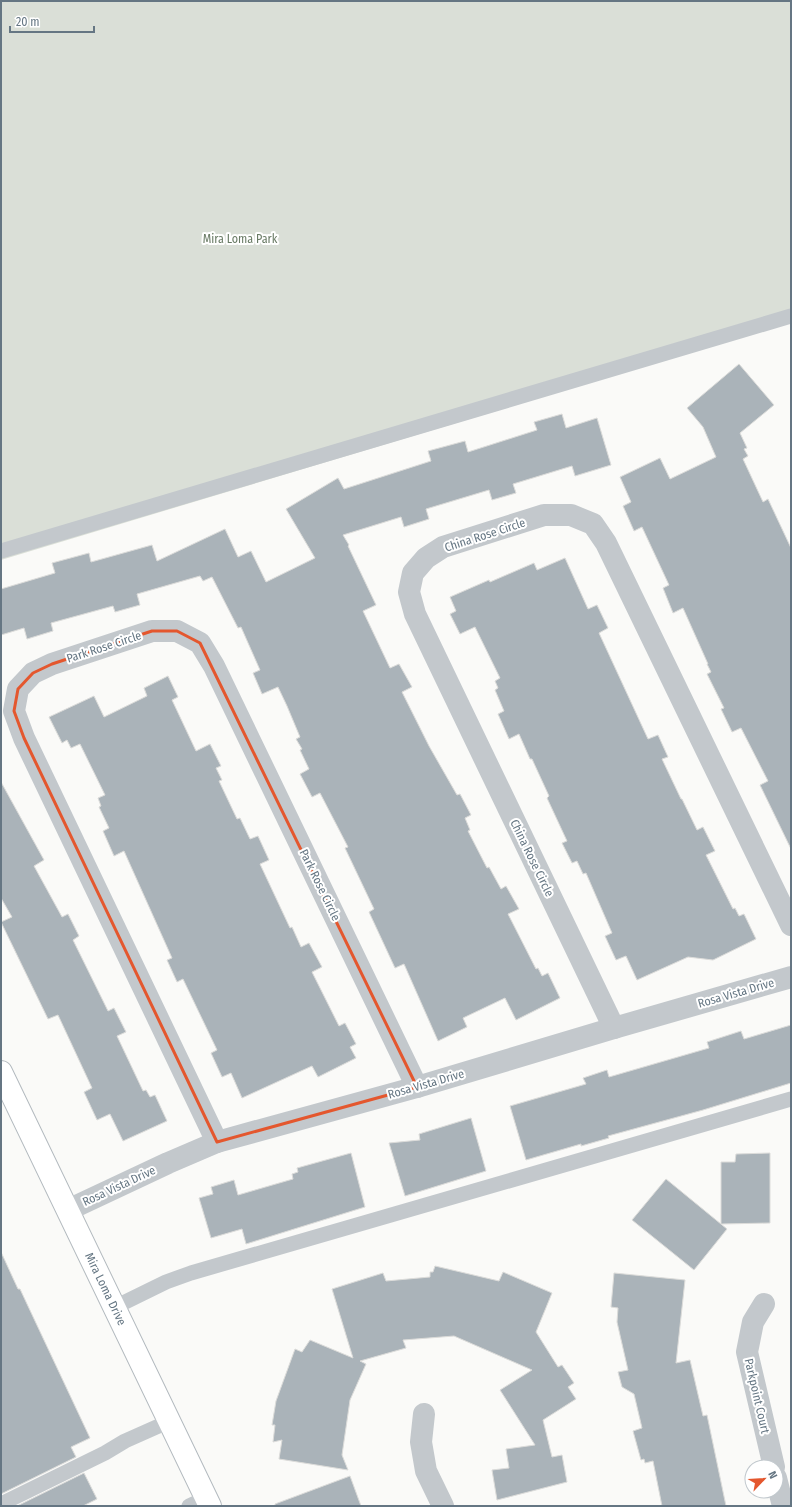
<svg xmlns="http://www.w3.org/2000/svg" width="792" height="1507" viewBox="0 0 792 1507" font-family="'Fira Sans Condensed',sans-serif">
	<style>
		.green { fill: #dadfd7 }
		.building { fill: #aab3b9; stroke: #dcdcda }
		.lines { fill: none; stroke-linecap: round; stroke-linejoin: round }
		.secondary-casing { stroke: #b3babf; stroke-width: 24 }
		.lane { stroke: #c3c8cc; stroke-width: 15 }
		.street { stroke: #c3c8cc; stroke-width: 22 }
		.secondary { stroke: #fff; stroke-width: 22 }
		.marked { fill: none; stroke: #e4572e; stroke-width: 3; stroke-linejoin: round }
		.labels { text-anchor: middle; stroke-width: 4; stroke-linejoin: round; paint-order: stroke }
		.park-label { font-size: 12px; fill: #687a64; stroke: #fff }
		.street-label { font-size: 12px; fill: #657683; stroke: #fff }
	</style>
	<rect width="100%" height="100%" fill="#fafaf8"/>
	<!-- green -->
	<path class="green" d="M 1,1 L 791,1 L 791,322 L 1,560 Z"/>
	<!-- building -->
	<g class="building">
		<path d="M 739,364 L 774,405 L 740,433 L 747,448 L 744,449 L 748,456 L 743,459 L 763,502 L 768,499 L 791,548 L 791,849 L 760,785 L 768,781 L 741,728 L 732,732 L 721,709 L 724,708 L 707,674 L 711,672 L 707,664 L 708,664 L 683,608 L 673,613 L 663,588 L 669,585 L 642,527 L 634,531 L 623,506 L 631,502 L 620,477 L 660,458 L 670,479 L 716,457 L 703,427 L 687,408 Z"/>
		<path d="M 562,414 L 566,428 L 597,418 L 611,465 L 575,476 L 572,466 L 513,484 L 516,493 L 492,500 L 489,490 L 426,509 L 429,519 L 404,527 L 401,517 L 343,535 L 349,545 L 348,546 L 376,605 L 363,611 L 390,668 L 399,664 L 412,687 L 402,692 L 429,746 L 457,795 L 460,794 L 471,815 L 465,818 L 470,830 L 468,831 L 487,868 L 489,867 L 501,889 L 506,886 L 519,909 L 508,914 L 536,969 L 538,968 L 542,976 L 548,973 L 560,998 L 516,1020 L 505,998 L 463,1018 L 467,1027 L 438,1041 L 404,964 L 395,968 L 369,912 L 374,909 L 345,848 L 348,847 L 320,793 L 312,797 L 300,774 L 309,769 L 300,750 L 302,749 L 296,739 L 300,737 L 287,706 L 278,687 L 262,694 L 253,673 L 260,670 L 241,627 L 238,628 L 212,577 L 203,581 L 200,576 L 137,594 L 140,605 L 115,612 L 113,606 L 51,623 L 53,631 L 27,639 L 24,628 L 1,635 L 1,589 L 55,573 L 52,563 L 89,553 L 91,562 L 152,545 L 157,561 L 225,529 L 238,557 L 251,551 L 266,582 L 315,558 L 286,509 L 338,478 L 344,489 L 431,461 L 428,451 L 465,441 L 468,452 L 537,430 L 534,422 Z"/>
		<path d="M 565,558 L 588,609 L 597,605 L 608,628 L 599,633 L 648,739 L 658,735 L 668,757 L 662,759 L 681,799 L 682,799 L 697,830 L 703,827 L 715,851 L 706,855 L 733,909 L 735,908 L 739,916 L 744,914 L 756,939 L 713,960 L 688,957 L 637,980 L 626,956 L 616,960 L 605,936 L 612,933 L 586,873 L 583,874 L 577,861 L 572,863 L 562,843 L 567,841 L 547,798 L 549,796 L 532,759 L 530,759 L 519,734 L 509,739 L 498,714 L 504,711 L 495,690 L 498,688 L 495,681 L 500,678 L 475,627 L 460,634 L 450,614 L 456,611 L 450,597 L 489,580 L 490,582 L 534,563 L 537,570 Z"/>
		<path d="M 168,676 L 178,697 L 172,700 L 196,751 L 210,744 L 221,766 L 216,768 L 222,780 L 219,781 L 237,819 L 240,818 L 250,839 L 258,836 L 269,860 L 260,864 L 290,928 L 292,927 L 301,947 L 309,943 L 322,967 L 312,972 L 339,1026 L 345,1023 L 356,1044 L 350,1047 L 356,1058 L 318,1077 L 312,1066 L 242,1098 L 231,1073 L 222,1077 L 211,1053 L 217,1050 L 183,979 L 177,982 L 167,960 L 172,958 L 124,851 L 114,856 L 103,831 L 109,828 L 99,807 L 101,806 L 98,798 L 105,795 L 80,744 L 71,748 L 67,740 L 62,743 L 49,717 L 94,696 L 104,717 L 147,696 L 144,688 Z"/>
		<path d="M 1,782 L 44,860 L 34,866 L 62,917 L 68,914 L 79,936 L 73,940 L 108,1011 L 114,1008 L 126,1032 L 117,1036 L 143,1091 L 146,1090 L 150,1097 L 155,1095 L 167,1121 L 123,1141 L 110,1114 L 97,1120 L 84,1092 L 92,1088 L 58,1015 L 48,1019 L 1,922 L 12,917 L 1,898 Z"/>
		<path d="M 791,1025 L 791,1083 L 703,1110 L 608,1136 L 609,1138 L 581,1146 L 581,1144 L 526,1160 L 510,1106 L 586,1084 L 583,1078 L 607,1070 L 609,1077 L 709,1048 L 707,1042 L 741,1031 L 744,1039 Z"/>
		<path d="M 471,1118 L 486,1171 L 405,1196 L 389,1143 L 420,1140 L 419,1134 Z"/>
		<path d="M 351,1153 L 365,1207 L 246,1244 L 242,1229 L 211,1238 L 199,1198 L 213,1194 L 211,1187 L 234,1180 L 238,1195 L 293,1179 L 292,1174 L 298,1172 L 297,1168 Z"/>
		<path d="M 770,1153 L 770,1223 L 721,1224 L 721,1162 L 735,1162 L 736,1154 Z"/>
		<path d="M 666,1179 L 727,1229 L 694,1270 L 632,1220 Z"/>
		<path d="M 1,1252 L 18,1289 L 20,1289 L 27,1304 L 90,1438 L 71,1447 L 76,1457 L 1,1494 Z"/>
		<path d="M 435,1266 L 499,1281 L 503,1272 L 552,1293 L 536,1332 L 558,1367 L 562,1365 L 574,1383 L 568,1387 L 576,1399 L 543,1420 L 552,1457 L 562,1455 L 567,1482 L 497,1500 L 492,1470 L 509,1468 L 506,1449 L 535,1445 L 500,1390 L 532,1370 L 454,1336 L 403,1340 L 406,1348 L 360,1361 L 366,1364 L 350,1400 L 342,1455 L 348,1470 L 279,1459 L 282,1440 L 273,1442 L 275,1425 L 272,1425 L 276,1401 L 295,1349 L 302,1352 L 310,1340 L 353,1358 L 332,1289 L 383,1273 L 386,1281 L 430,1277 L 430,1272 L 433,1272 Z"/>
		<path d="M 614,1273 L 685,1280 L 676,1363 L 690,1360 L 703,1416 L 707,1415 L 726,1506 L 662,1506 L 653,1461 L 645,1463 L 644,1459 L 641,1460 L 633,1431 L 642,1428 L 634,1394 L 622,1387 L 618,1372 L 628,1370 L 617,1322 L 618,1308 L 611,1307 Z"/>
		<path d="M 84,1473 L 97,1499 L 83,1506 L 17,1506 Z"/>
		<path d="M 350,1476 L 361,1506 L 275,1506 L 275,1504 Z"/>
	</g>
	<g class="lines">
		<defs>
			<g id="secondary">
				<path id="s1" d="M 1,1072 L 210,1506"/>
			</g>
		</defs>
		<!-- secondary casing -->
		<use href="#secondary" class="secondary-casing"/>
		<!-- lane -->
		<g class="lane">
			<path d="M 1,551 L 791,316"/>
			<path d="M 115,1307 L 166,1282 L 191,1273 L 791,1099"/>
			<path d="M 1,1504 L 105,1453 L 125,1441 L 170,1421"/>
			<path d="M 189,1506 L 206,1498"/>
		</g>
		<!-- street -->
		<g class="street">
			<path d="M 614,1028 L 415,614 L 409,592 L 413,573 L 426,558 L 443,547 L 544,515 L 571,515 L 593,524 L 606,543 L 791,925"/>
			<path d="M 217,1142 L 24,738 L 14,711 L 18,689 L 33,673 L 52,664 L 152,631 L 177,631 L 200,643 L 214,666 L 417,1087"/>
			<path d="M 68,1210 L 168,1163 L 217,1142 L 417,1087 L 614,1028 L 791,977"/>
			<path d="M 764,1304 L 753,1322 L 747,1352 L 774,1467"/>
			<path d="M 424,1414 L 421,1442 L 426,1471 L 443,1506"/>
			<path d="M 776,1478 L 783,1506"/>
		</g>
		<!-- secondary -->
		<use href="#secondary" class="secondary"/>
	</g>
	<!-- marked area -->
	<path class="marked" d="M 152,631 L 177,631 L 200,643 L 417,1087 L 217,1142 L 24,738 L 14,711 L 18,689 L 33,673 L 52,664 Z"/>
	<g class="labels">
		<!-- park labels -->
		<g class="park-label">
			<text x="240" y="243">Mira Loma Park</text>
		</g>
		<!-- street labels -->
		<g class="street-label">
			<text transform="translate(485 535) rotate(-18)" y="4">China Rose Circle</text>
			<text transform="translate(104 647) rotate(-18)" y="4">Park Rose Circle</text>
			<text transform="translate(532 858) rotate(64)" y="4">China Rose Circle</text>
			<text transform="translate(320 885) rotate(64)" y="4">Park Rose Circle</text>
			<text transform="translate(736 993) rotate(-16)" y="4">Rosa Vista Drive</text>
			<text transform="translate(426 1084) rotate(-16)" y="4">Rosa Vista Drive</text>
			<text transform="translate(119 1186) rotate(-25)" y="4">Rosa Vista Drive</text>
			<text dy="4" stroke="none"><textPath href="#s1" startOffset="241">Mira Loma Drive</textPath></text>
			<text transform="translate(757 1396) rotate(77)" y="4">Parkpoint Court</text>
		</g>
	</g>
	<!-- border -->
	<rect width="792" height="1507" fill="none" stroke="#657683" stroke-width="4"/>
	<!-- north arrow -->
	<g transform="translate(764 1479) rotate(65)"><circle r="19" fill="#ffffff" stroke="#c1c8cd"/>
	<path d="M0-3L7 15L0 10L-7 15Z" fill="#e4572e"/>
	<text y="-6" font-size="11" font-weight="bold" text-anchor="middle" fill="#657683">N</text>
	</g>
	<!-- scale -->
	<path d="M10 26v6h84v-6" fill="none" stroke="#657683" stroke-width="2"/>
	<text x="16" y="26" font-size="12" fill="#657683" stroke="#ffffff" stroke-width="3" paint-order="stroke">20 m</text>
</svg>
